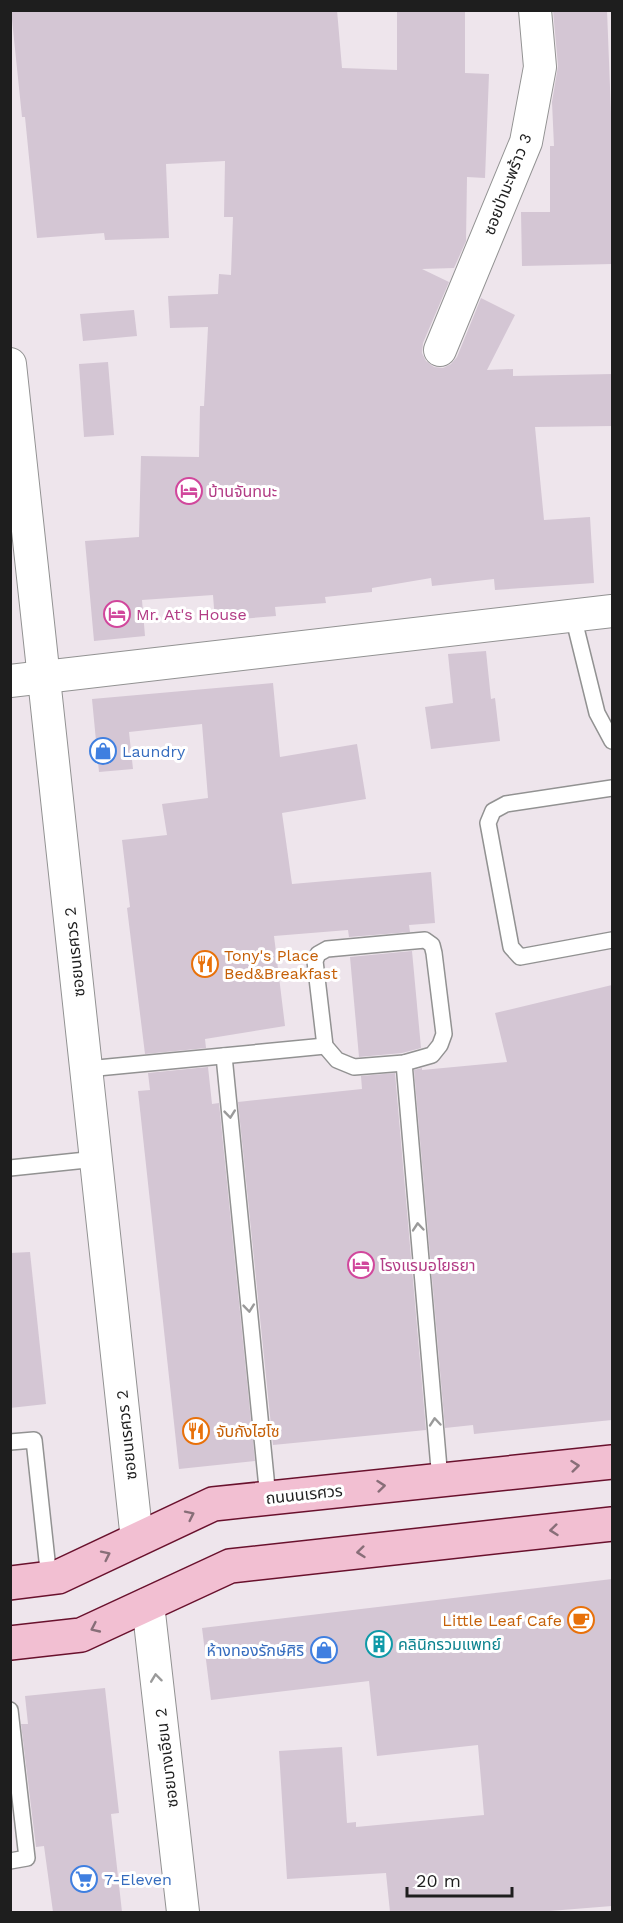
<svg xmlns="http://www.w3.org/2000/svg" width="623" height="1923" viewBox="0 0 623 1923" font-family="'Work Sans','Noto Sans Thai',sans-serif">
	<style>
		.building { fill: #d4c6d4 }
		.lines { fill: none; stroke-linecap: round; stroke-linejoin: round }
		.lane-casing { stroke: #929292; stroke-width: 18 }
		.street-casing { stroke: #929292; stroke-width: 34 }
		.secondary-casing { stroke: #69112d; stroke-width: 36 }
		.lane { stroke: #fff; stroke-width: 15 }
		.street { stroke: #fff; stroke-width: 32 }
		.secondary { stroke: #f2bfd2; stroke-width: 33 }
		.oneway { stroke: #9a9a9a }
		.oneway2 { stroke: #886e78 }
		.labels { text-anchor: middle; stroke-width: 6; stroke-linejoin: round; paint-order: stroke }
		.street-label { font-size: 16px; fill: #1e1e1e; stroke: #fff }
		.hotel-label { font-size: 16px; fill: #b23c85; stroke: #fff; text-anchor: start }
		.shop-label { font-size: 16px; fill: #366cbe; stroke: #fff; text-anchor: start }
		.food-label { font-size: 16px; fill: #c56008; stroke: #fff; text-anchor: start }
		.culture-label { font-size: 16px; fill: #0d838f; stroke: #fff; text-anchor: start }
	</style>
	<rect width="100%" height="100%" fill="#eee5ec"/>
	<!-- building -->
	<g class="building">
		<path d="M 11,10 L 337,10 L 342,68 L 397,70 L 397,11 L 465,11 L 465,73 L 489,74 L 485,178 L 467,177 L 466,241 L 454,268 L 422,269 L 449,282 L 423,343 L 422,353 L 426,361 L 434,367 L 443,368 L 451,364 L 457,357 L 481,298 L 515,315 L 487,370 L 513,369 L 513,376 L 612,374 L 612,426 L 535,427 L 544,520 L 590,517 L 594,583 L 495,590 L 494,579 L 432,586 L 431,578 L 372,588 L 372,592 L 325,597 L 326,603 L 275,607 L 276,616 L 215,621 L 213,595 L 142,600 L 145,636 L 94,641 L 85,541 L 139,537 L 141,456 L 199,457 L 200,406 L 204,406 L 208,327 L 170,328 L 168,296 L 218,294 L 219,274 L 231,275 L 233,217 L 224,217 L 225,161 L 166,164 L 169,238 L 105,240 L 104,233 L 37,238 L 25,117 L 22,117 Z"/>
		<path d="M 553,10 L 607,10 L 612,139 L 612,264 L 522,266 L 521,212 L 550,212 L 550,146 L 554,146 L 552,102 L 558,66 Z"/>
		<path d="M 134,310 L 137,336 L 83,341 L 80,314 Z"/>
		<path d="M 108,362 L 114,435 L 84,437 L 79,364 Z"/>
		<path d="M 486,651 L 491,699 L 495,698 L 500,741 L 431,749 L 425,707 L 453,703 L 448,654 Z"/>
		<path d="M 273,683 L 280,757 L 357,744 L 366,799 L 282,813 L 292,884 L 431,872 L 435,923 L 409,925 L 410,932 L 349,937 L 348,930 L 274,936 L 285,1026 L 205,1039 L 206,1048 L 145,1054 L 127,908 L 130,907 L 122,840 L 167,835 L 162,804 L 208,798 L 202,724 L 129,732 L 133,769 L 99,772 L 92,699 Z"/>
		<path d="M 412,951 L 421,1048 L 402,1053 L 359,1057 L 350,957 Z"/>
		<path d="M 612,985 L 612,1420 L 474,1434 L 473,1425 L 445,1428 L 414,1070 L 422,1068 L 422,1070 L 507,1062 L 495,1013 Z"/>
		<path d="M 208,1067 L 212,1104 L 219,1103 L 255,1461 L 179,1469 L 138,1091 L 150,1090 L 148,1073 Z"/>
		<path d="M 395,1073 L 426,1430 L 273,1445 L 238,1102 L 362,1089 L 361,1076 Z"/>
		<path d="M 30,1252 L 46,1404 L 10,1408 L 10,1253 Z"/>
		<path d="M 612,1579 L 612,1906 L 537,1912 L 390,1912 L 386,1873 L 287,1879 L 279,1751 L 342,1747 L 347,1823 L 356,1822 L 356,1827 L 484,1815 L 478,1745 L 377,1756 L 369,1681 L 211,1700 L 202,1628 Z"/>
		<path d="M 105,1688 L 119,1813 L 111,1814 L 122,1912 L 53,1912 L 44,1846 L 36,1847 L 21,1724 L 28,1724 L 25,1696 Z"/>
	</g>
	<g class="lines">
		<defs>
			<g id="lane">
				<path d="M 573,616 L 597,713 L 612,741"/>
				<path d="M 612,788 L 506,804 L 493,811 L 488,823 L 511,947 L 520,957 L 612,940"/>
				<path d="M 425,940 L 432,945 L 434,953 L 444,1034 L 440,1045 L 432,1055 L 404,1063 L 354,1067 L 337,1060 L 325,1046 L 315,961 L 318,954 L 327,949 Z"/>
				<path d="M 224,1056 L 268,1498"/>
				<path d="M 404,1063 L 440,1480"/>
				<path d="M 87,1069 L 325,1046"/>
				<path d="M 10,1168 L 96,1159"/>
				<path d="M 10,1442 L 34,1440 L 49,1579"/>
				<path d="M 10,1710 L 27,1858 L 10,1861"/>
			</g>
			<g id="street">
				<path d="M 440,350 L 526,142 L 540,67 L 535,10"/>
				<path d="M 10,364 L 137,1540"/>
				<path d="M 10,681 L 612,611"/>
				<path d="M 148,1604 L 183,1912"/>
			</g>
			<g id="secondary">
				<path d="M 10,1583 L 58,1577 L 213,1504 L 612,1462"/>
				<path d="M 10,1643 L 81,1635 L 230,1566 L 612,1524"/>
			</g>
		</defs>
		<!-- lane casing -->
		<use href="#lane" class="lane-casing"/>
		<!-- street casing -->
		<use href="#street" class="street-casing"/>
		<!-- secondary casing -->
		<use href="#secondary" class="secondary-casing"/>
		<!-- lane -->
		<use href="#lane" class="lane"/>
		<!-- street -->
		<use href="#street" class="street"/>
		<!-- secondary -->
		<use href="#secondary" class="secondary"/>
	</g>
	<!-- one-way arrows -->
	<defs><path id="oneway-chevron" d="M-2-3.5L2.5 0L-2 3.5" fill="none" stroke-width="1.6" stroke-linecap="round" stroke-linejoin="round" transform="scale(1.5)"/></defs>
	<g class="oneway">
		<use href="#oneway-chevron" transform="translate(230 1114) rotate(84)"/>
		<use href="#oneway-chevron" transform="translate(418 1227) rotate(-95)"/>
		<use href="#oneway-chevron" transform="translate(249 1308) rotate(84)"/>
		<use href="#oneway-chevron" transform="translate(435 1422) rotate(-95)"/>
		<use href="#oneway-chevron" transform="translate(156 1678) rotate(-97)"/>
	</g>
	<g class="oneway2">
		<use href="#oneway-chevron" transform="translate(575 1466) rotate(-6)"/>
		<use href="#oneway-chevron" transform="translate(381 1486) rotate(-6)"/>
		<use href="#oneway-chevron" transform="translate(190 1515) rotate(-26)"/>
		<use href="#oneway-chevron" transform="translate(554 1530) rotate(174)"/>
		<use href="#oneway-chevron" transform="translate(361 1552) rotate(174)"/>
		<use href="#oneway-chevron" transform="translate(106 1555) rotate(-26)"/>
		<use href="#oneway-chevron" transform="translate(95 1628) rotate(155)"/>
	</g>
	<!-- icons -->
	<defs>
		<symbol id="hotel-ring" viewBox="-11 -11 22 22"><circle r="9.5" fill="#fff" stroke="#d1479c" stroke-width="1.5"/><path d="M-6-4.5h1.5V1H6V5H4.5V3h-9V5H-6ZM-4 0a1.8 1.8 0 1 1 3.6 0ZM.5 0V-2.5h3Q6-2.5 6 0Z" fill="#d1479c"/></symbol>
		<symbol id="shop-ring" viewBox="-11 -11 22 22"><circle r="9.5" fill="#fff" stroke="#3f7fe0" stroke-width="1.5"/><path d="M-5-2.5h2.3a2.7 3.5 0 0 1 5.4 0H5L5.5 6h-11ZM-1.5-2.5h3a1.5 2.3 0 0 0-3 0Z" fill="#3f7fe0"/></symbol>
		<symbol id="restaurant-ring" viewBox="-11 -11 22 22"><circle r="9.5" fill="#fff" stroke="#e8710a" stroke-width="1.5"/><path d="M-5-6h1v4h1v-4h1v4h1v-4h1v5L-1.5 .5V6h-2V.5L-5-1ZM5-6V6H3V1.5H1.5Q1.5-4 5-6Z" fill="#e8710a"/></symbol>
		<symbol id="cafe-ring" viewBox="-11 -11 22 22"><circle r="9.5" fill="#fff" stroke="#e8710a" stroke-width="1.5"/><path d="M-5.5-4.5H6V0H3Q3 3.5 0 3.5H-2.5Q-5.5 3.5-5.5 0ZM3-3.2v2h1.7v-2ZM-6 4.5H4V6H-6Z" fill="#e8710a"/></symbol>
		<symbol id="building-ring" viewBox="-11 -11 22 22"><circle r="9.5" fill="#fff" stroke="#0f9aa8" stroke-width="1.5"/><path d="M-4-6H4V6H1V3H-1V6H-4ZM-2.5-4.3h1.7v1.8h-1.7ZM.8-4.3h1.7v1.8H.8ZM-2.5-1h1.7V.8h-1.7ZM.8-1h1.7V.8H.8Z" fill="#0f9aa8"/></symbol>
		<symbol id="supermarket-ring" viewBox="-11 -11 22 22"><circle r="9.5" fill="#fff" stroke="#3f7fe0" stroke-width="1.5"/><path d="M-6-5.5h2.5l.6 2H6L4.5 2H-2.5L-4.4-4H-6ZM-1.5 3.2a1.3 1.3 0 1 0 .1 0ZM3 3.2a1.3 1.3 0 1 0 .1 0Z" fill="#3f7fe0"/></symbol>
	</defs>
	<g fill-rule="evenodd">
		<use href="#hotel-ring" x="174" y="476" width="30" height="30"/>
		<use href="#hotel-ring" x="102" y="599" width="30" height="30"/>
		<use href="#shop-ring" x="88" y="736" width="30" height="30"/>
		<use href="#restaurant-ring" x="190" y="949" width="30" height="30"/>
		<use href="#hotel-ring" x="346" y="1250" width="30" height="30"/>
		<use href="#restaurant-ring" x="181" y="1416" width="30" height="30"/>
		<use href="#cafe-ring" x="566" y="1605" width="30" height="30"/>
		<use href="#building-ring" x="364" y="1629" width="30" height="30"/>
		<use href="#shop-ring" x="309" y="1635" width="30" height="30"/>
		<use href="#supermarket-ring" x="69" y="1864" width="30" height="30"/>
	</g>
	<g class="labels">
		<!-- street labels -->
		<g class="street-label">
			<text transform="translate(507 184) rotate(-69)" y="6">ซอยป่ามะพร้าว 3</text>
			<text transform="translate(74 952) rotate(-96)" y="6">ซอยนเรศวร 2</text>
			<text transform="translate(126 1435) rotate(-96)" y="6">ซอยนเรศวร 2</text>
			<text transform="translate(304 1494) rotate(-6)" y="6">ถนนนเรศวร</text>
			<text transform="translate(166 1758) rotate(-97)" y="6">ซอยบางเอียน 2</text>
		</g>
		<!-- hotel labels -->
		<g class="hotel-label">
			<text x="208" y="497">บ้านจันทนะ</text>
			<text x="136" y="620">Mr. At's House</text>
			<text x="380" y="1271">โรงแรมอโยธยา</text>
		</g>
		<!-- shop labels -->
		<g class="shop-label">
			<text x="122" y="757">Laundry</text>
			<text x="304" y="1656" text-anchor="end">ห้างทองรักษ์ศิริ</text>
			<text x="104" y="1885">7-Eleven</text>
		</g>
		<!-- food labels -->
		<g class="food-label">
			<text x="224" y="961">Tony's Place<tspan x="224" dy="18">Bed&amp;Breakfast</tspan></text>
			<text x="216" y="1437">จับกังไฮโซ</text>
			<text x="562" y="1626" text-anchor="end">Little Leaf Cafe</text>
		</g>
		<!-- culture labels -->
		<g class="culture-label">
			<text x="398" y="1650">คลินิกรวมแพทย์</text>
		</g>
	</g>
	<!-- border -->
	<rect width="623" height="1923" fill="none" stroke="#1e1e1e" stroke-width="24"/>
	<!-- scale -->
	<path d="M407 1887v9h105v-9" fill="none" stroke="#1e1e1e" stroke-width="3"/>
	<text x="416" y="1887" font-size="18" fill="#1e1e1e" stroke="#ffffff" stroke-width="4.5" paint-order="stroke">20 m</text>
</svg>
